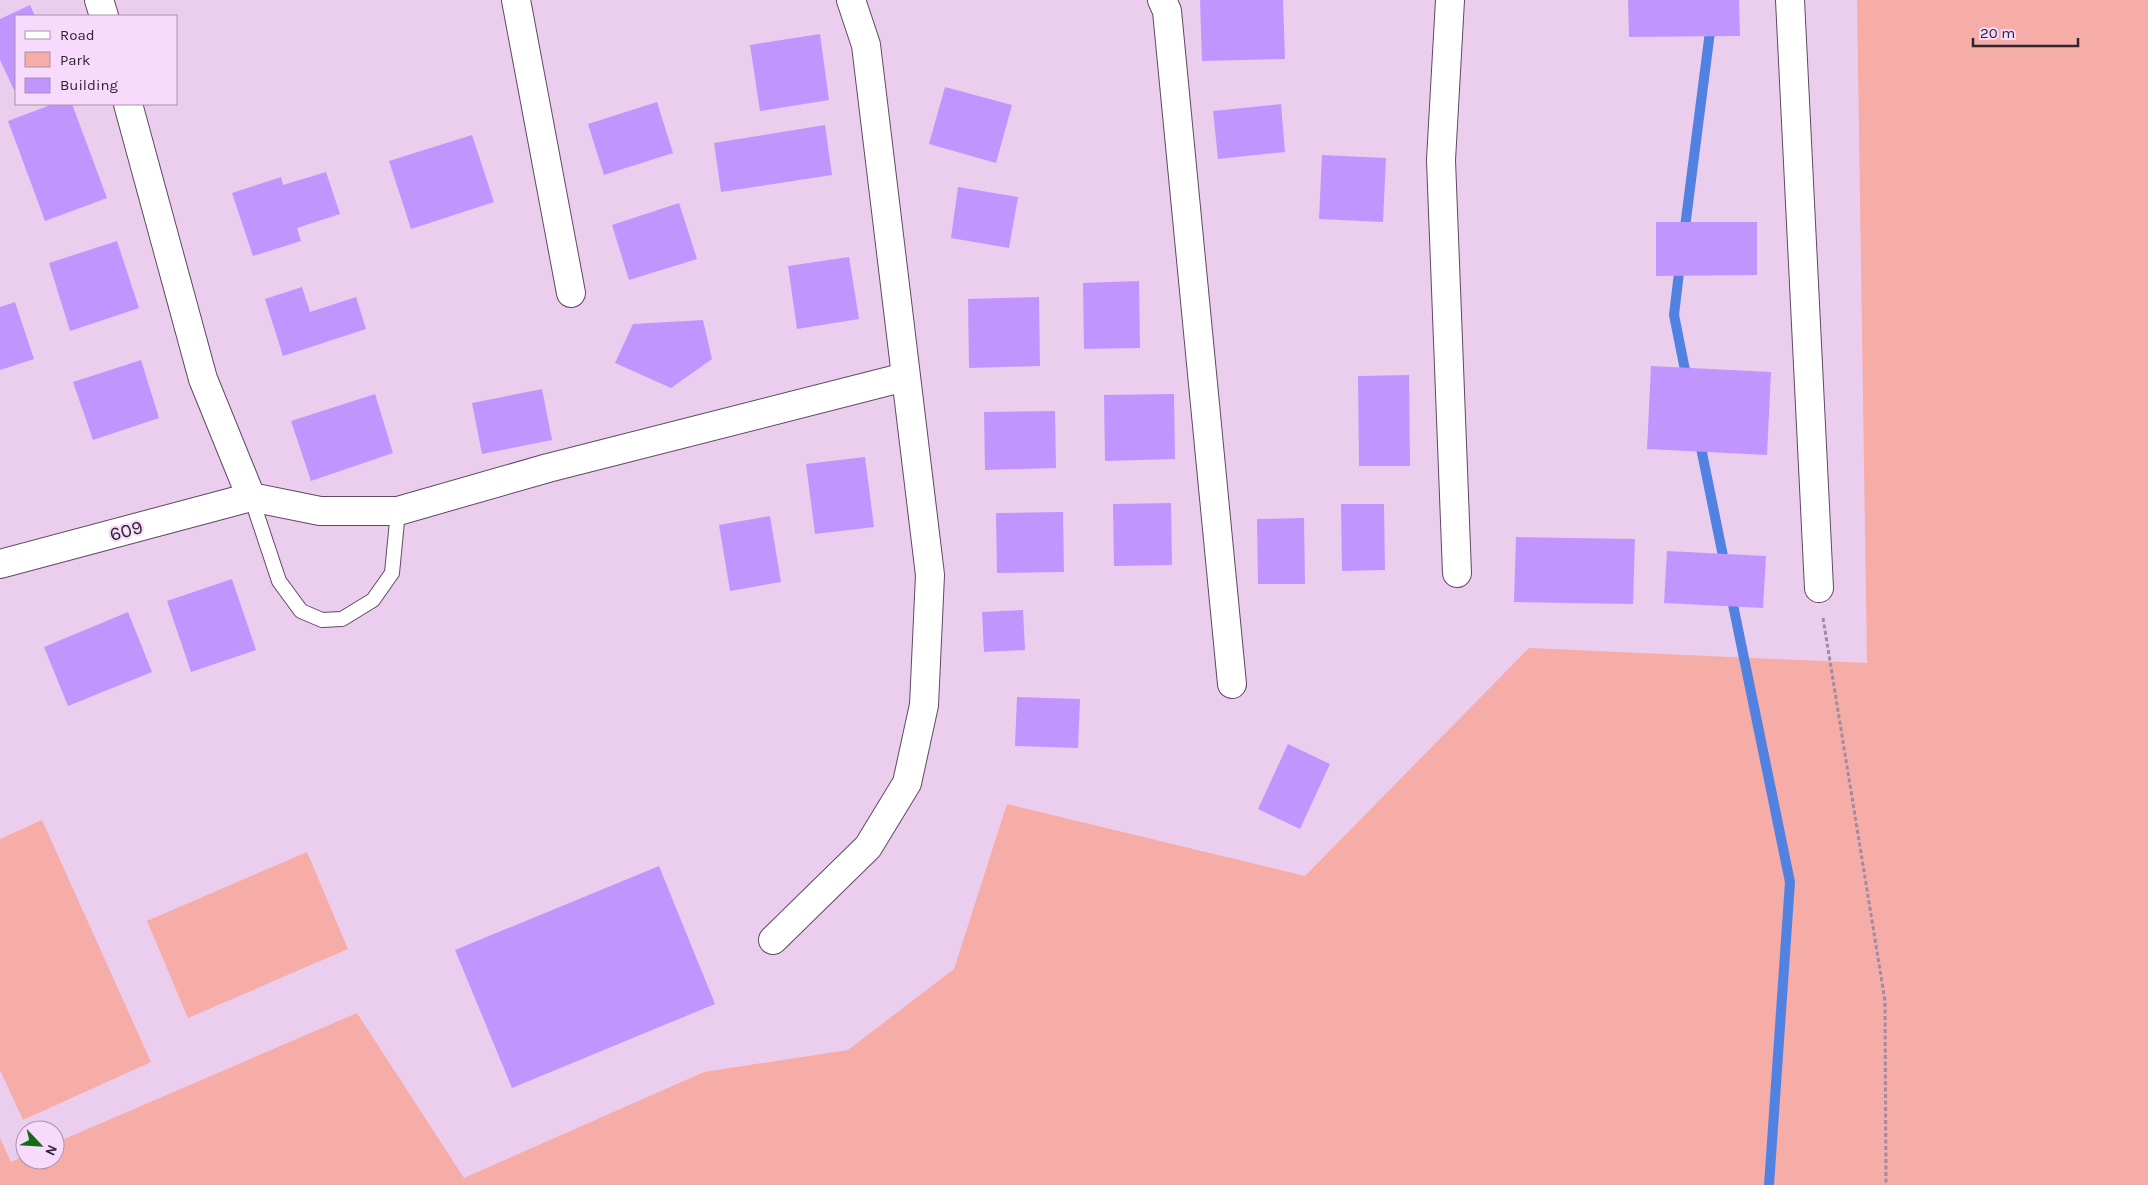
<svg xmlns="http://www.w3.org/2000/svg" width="2148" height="1185" viewBox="0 0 2148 1185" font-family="Karla,sans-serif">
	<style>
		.green { fill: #f6aca7 }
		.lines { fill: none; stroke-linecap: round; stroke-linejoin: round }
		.stream { stroke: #5282e1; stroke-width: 10 }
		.building { fill: #c295fe }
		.service-casing { stroke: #614864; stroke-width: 16 }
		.minor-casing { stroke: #614864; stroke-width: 30 }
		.path { stroke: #a18ba4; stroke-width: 3; stroke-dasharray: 4 2.5; stroke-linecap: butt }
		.service { stroke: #fff; stroke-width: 14 }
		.minor { stroke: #fff; stroke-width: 28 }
		.labels { text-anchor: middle; stroke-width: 4.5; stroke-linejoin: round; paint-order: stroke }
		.street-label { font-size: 19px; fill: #2f2431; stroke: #f8dbfc }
	</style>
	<rect width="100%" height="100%" fill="#ebceee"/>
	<!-- green -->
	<g class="green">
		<path d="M 1857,0 L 2148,0 L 2148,1185 L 0,1185 L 0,1138 L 11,1162 L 25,1156 L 25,1160 L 55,1160 L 55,1143 L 357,1013 L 464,1178 L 704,1072 L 848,1050 L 954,969 L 1007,804 L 1305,876 L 1529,648 L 1867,663 Z"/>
		<path d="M 42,820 L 151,1062 L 23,1120 L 0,1070 L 0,839 Z"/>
		<path d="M 307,852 L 348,949 L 188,1018 L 147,921 Z"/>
	</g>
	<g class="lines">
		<!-- stream -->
		<g class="stream">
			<path d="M 1684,235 L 1714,0"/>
			<path d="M 1680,264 L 1674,315 L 1687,380"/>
			<path d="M 1699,438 L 1725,566"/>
			<path d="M 1731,595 L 1790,882 L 1769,1185"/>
		</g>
	</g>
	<!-- building -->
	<g class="building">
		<path d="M 1200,0 L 1283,0 L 1285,59 L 1202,61 Z"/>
		<path d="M 1628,0 L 1739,0 L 1740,36 L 1629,37 Z"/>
		<path d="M 30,5 L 35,16 L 16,16 L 16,90 L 14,90 L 0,60 L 0,19 Z"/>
		<path d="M 820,34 L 829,100 L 760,111 L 750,45 Z"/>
		<path d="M 945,87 L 1012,105 L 996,163 L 929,144 Z"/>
		<path d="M 657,102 L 673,153 L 604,175 L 588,124 Z"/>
		<path d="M 53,104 L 72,104 L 107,198 L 45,221 L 8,121 Z"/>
		<path d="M 1281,104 L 1285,152 L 1218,159 L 1213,111 Z"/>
		<path d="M 825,125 L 832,175 L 721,192 L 714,143 Z"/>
		<path d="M 472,135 L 494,202 L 411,229 L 389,161 Z"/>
		<path d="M 1322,155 L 1386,158 L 1383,222 L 1319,219 Z"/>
		<path d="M 326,172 L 340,214 L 297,228 L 301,241 L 253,256 L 232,193 L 281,177 L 283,185 Z"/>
		<path d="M 958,187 L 1018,197 L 1009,248 L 951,238 Z"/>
		<path d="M 679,203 L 697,259 L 629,280 L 612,225 Z"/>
		<path d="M 1656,222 L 1757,222 L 1757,275 L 1656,276 Z"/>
		<path d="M 117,241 L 139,308 L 70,331 L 49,263 Z"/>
		<path d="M 849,257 L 859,319 L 797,329 L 788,266 Z"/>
		<path d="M 1139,281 L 1140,348 L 1084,349 L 1083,283 Z"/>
		<path d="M 302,287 L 310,312 L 356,297 L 366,329 L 283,356 L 265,299 Z"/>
		<path d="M 1039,297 L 1040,366 L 969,368 L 968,299 Z"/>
		<path d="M 15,302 L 34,359 L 0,370 L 0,307 Z"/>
		<path d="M 703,320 L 712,359 L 671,388 L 615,363 L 633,324 Z"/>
		<path d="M 141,360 L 159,418 L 93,440 L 73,382 Z"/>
		<path d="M 1651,366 L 1771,372 L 1767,455 L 1647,449 Z"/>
		<path d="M 1409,375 L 1410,466 L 1359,466 L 1358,376 Z"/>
		<path d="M 542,389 L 552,440 L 482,454 L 472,403 Z"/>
		<path d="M 375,394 L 393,453 L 311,481 L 291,421 Z"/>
		<path d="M 1174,394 L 1175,459 L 1105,461 L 1104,395 Z"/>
		<path d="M 1055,411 L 1056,468 L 985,470 L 984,412 Z"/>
		<path d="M 865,457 L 874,527 L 815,534 L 806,464 Z"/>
		<path d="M 1171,503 L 1172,565 L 1114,566 L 1113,504 Z"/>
		<path d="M 1341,504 L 1384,504 L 1385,570 L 1342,571 Z"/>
		<path d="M 1063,512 L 1064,572 L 997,573 L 996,513 Z"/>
		<path d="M 770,516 L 781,582 L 730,591 L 719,525 Z"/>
		<path d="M 1304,518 L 1305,584 L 1258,584 L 1257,519 Z"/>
		<path d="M 1516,537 L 1635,539 L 1633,604 L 1514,602 Z"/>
		<path d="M 1667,551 L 1766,556 L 1763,608 L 1664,603 Z"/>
		<path d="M 232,579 L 256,650 L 191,672 L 167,601 Z"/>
		<path d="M 1023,610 L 1025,650 L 984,652 L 982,612 Z"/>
		<path d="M 128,612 L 152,672 L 68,706 L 44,647 Z"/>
		<path d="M 1017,697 L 1080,699 L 1078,748 L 1015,746 Z"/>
		<path d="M 1288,744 L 1330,764 L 1300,829 L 1258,809 Z"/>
		<path d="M 659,866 L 715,1004 L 512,1088 L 455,950 Z"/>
	</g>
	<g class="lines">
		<defs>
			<path id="service" d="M 251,497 L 279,581 L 301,611 L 322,620 L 342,619 L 373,600 L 392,573 L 398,511"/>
			<g id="minor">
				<path d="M 99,0 L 104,16"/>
				<path d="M 516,0 L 571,293"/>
				<path d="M 1162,0 L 1167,11 L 1232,684"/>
				<path d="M 1450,0 L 1441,160 L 1457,573"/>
				<path d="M 1790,0 L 1819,588"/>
				<path d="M 128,104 L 203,379 L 251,497 L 320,511 L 398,511 L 548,468 L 905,377"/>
				<path d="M 0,564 L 251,497"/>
				<path d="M 773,940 L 868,847 L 907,783 L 924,705 L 930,575 L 866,45 L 851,0"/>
			</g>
		</defs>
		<!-- service casing -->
		<use href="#service" class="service-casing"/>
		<!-- minor casing -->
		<use href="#minor" class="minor-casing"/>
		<!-- path -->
		<path class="path" d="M 1823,618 L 1885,1001 L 1886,1185"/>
		<!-- service -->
		<use href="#service" class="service"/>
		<!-- minor -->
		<use href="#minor" class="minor"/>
	</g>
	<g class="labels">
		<!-- street labels -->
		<g class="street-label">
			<text transform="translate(126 530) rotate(-15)" y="7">609</text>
		</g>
	</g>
	<!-- legend -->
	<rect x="15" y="15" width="162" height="90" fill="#f8dbfc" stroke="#a892ab"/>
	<rect x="25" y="31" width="25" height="8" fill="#ffffff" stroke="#a892ab"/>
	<text x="60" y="40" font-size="15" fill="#2f2431">Road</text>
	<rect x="25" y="52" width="25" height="15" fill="#f6aca7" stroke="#a892ab"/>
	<text x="60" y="65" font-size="15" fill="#2f2431">Park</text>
	<rect x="25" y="78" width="25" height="15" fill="#c295fe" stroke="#a892ab"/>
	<text x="60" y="90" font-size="15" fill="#2f2431">Building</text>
	<!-- north arrow -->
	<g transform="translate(40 1145) rotate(115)"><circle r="24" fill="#f8dbfc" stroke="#a892ab"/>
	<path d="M0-4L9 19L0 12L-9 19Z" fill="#136b13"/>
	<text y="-8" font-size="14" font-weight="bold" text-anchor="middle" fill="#2f2431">N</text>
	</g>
	<!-- scale -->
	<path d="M1973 38v8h105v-8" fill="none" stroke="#2f2431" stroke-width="2.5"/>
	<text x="1980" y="38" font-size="15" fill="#2f2431" stroke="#f8dbfc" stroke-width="4" paint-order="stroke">20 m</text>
</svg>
